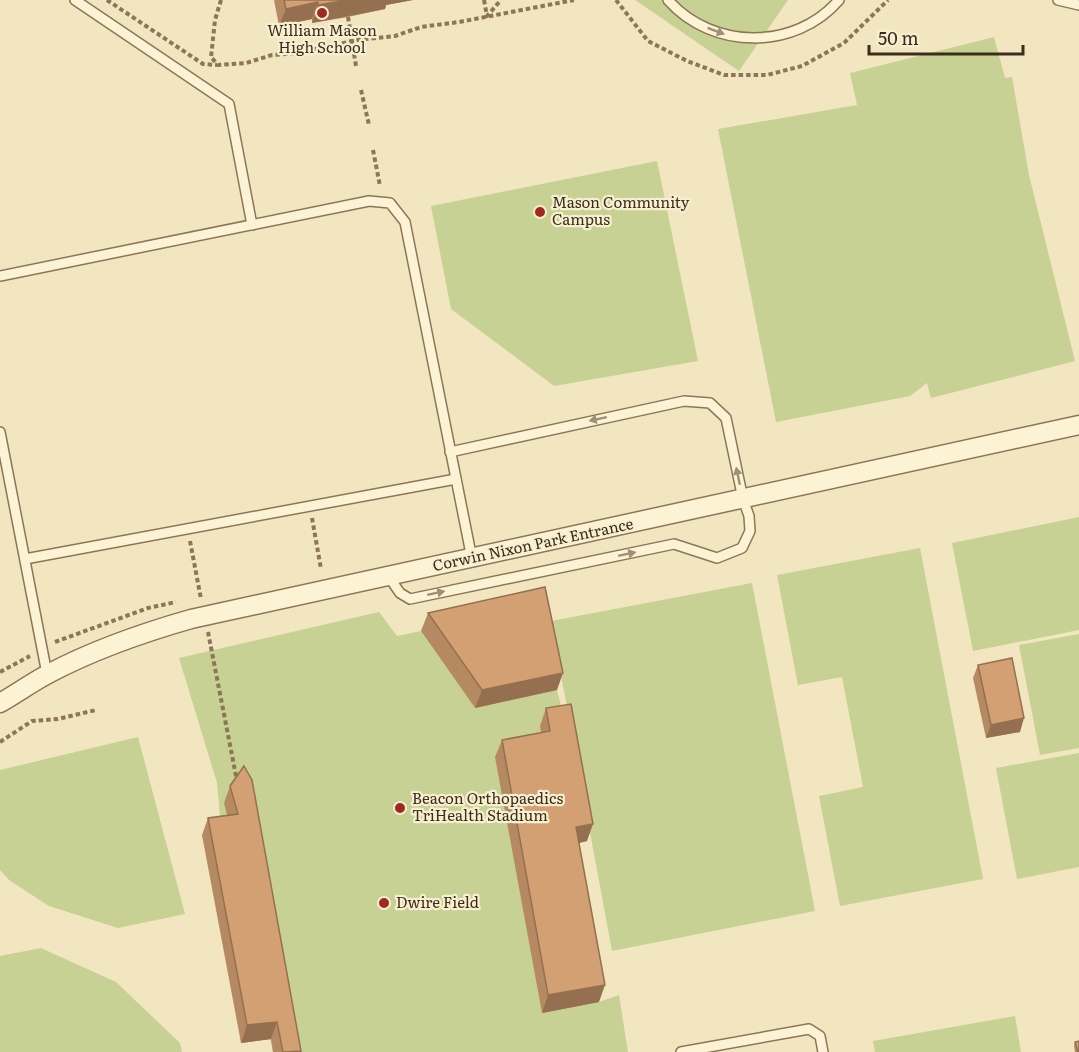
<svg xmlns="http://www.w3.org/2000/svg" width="1079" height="1052" viewBox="0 0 1079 1052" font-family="Literata,serif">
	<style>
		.green { fill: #c6d193 }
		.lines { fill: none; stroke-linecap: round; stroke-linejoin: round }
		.service-casing { stroke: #8c7656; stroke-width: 12 }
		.minor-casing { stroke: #8c7656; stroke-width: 21 }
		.path { stroke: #8c7656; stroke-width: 4; stroke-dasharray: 4.5 3; stroke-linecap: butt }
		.service { stroke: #fcf2d4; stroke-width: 9 }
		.minor { stroke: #fcf2d4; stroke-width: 18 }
		.wall { fill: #b58a63 }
		.shaded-wall { fill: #947050 }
		.building { fill: #d3a073; stroke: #947050; stroke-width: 1.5 }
		.oneway { fill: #9c9078 }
		.poi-dot { fill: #a12821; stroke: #f8efd0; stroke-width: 2 }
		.labels { text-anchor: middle; stroke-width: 4.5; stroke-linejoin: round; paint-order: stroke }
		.poi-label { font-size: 15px; fill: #3b2d1c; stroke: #f8efd0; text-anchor: start }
		.street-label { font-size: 15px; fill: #3b2d1c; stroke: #f8efd0 }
	</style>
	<rect width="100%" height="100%" fill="#f2e6c0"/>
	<!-- green -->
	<g class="green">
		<path d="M 635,0 L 788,0 L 739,71 Z"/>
		<path d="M 994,37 L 1005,78 L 1012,77 L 1029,175 L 1075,361 L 931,398 L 927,383 L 910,396 L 776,422 L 718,129 L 857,105 L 850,73 Z"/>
		<path d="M 657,161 L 698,361 L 554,386 L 451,309 L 431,206 Z"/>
		<path d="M 1079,517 L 1079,630 L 973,651 L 952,543 Z"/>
		<path d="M 920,548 L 983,879 L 840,906 L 819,796 L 863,787 L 842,677 L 798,685 L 777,575 Z"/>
		<path d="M 752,583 L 815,911 L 612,951 L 551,621 Z"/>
		<path d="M 379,612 L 397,636 L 421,631 L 475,708 L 557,690 L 565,721 L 587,841 L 570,845 L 599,1002 L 619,995 L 628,1052 L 273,1052 L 270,1039 L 241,1043 L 217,783 L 179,658 Z"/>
		<path d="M 1079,634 L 1079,748 L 1040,755 L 1019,645 Z"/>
		<path d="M 138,737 L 185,914 L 118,928 L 49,906 L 9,880 L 0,870 L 0,770 Z"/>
		<path d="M 1079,753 L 1079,867 L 1017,879 L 996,768 Z"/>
		<path d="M 41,948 L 116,982 L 180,1043 L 182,1052 L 0,1052 L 0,956 Z"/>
		<path d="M 1015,1016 L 1021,1052 L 875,1052 L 873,1041 Z"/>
	</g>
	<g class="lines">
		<defs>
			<g id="service">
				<path d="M 75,0 L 229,104 L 252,225"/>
				<path d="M 668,0 C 712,50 795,51 839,0"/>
				<path d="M 1058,0 L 1079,5"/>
				<path d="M 0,276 L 369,201 L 390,203 L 405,222 L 472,559"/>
				<path d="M 0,432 L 47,674"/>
				<path d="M 25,559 L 456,479"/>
				<path d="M 389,577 L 400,593 L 410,599 L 674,544 L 717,558 L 742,548 L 750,531 L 749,516 L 743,499 L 726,418 L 710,403 L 684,401 L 450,452"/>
				<path d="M 681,1052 L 809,1029 L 820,1036 L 823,1052"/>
			</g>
			<path id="minor" d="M 0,703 C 16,694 31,683 48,674 C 93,650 142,633 191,619 L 1079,425"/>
		</defs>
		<!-- service casing -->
		<use href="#service" class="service-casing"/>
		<!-- minor casing -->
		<use href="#minor" class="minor-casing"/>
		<!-- path -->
		<g class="path">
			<path d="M 107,0 L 203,64 L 217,65"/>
			<path d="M 221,0 L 215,20 L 211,57 L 218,65 L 246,63 L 272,55 L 298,53 L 357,40 L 395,36 L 421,27 L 459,22 L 574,0"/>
			<path d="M 484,0 L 487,16 L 501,0"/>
			<path d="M 616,0 L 648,41 L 687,61 L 724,75 L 767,75 L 802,66 L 844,43 L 888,0"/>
			<path d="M 348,17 L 356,66"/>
			<path d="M 361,90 L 369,125"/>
			<path d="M 373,150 L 380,186"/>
			<path d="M 312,518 L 321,569"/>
			<path d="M 190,541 L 201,599"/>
			<path d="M 208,632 L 237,781"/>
			<path d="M 55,642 L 148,608 L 176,602"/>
			<path d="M 0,672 L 30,656"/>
			<path d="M 0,742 L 32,721 L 58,719 L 96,710"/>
		</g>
		<!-- service -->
		<use href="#service" class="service"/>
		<!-- minor -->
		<use href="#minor" class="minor"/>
	</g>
	<!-- wall -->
	<g class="wall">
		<path d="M 274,0 L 413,0 L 386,5 L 385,9 L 348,17 L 312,23 L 312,19 L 279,26 Z"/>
		<path d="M 428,613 L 557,690 L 475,708 L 421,631 Z"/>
		<path d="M 978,665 L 1020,732 L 986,738 L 973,678 Z"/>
		<path d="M 546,708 L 587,841 L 579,843 L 599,1002 L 542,1013 L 495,757 L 502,740 L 541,733 L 540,726 Z"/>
		<path d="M 230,786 L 301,1052 L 273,1052 L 271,1039 L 241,1043 L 202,835 L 208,818 L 227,815 L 224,803 Z"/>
		<path d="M 1075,1042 L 1079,1052 L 1075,1052 L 1074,1046 Z"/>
	</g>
	<!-- shaded-wall -->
	<g class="shaded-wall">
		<path d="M 348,0 L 413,0 L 386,5 L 385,9 L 312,23 L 318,5 Z"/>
		<path d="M 318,2 L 312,19 L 279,26 L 286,9 Z"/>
		<path d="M 563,673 L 557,690 L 475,708 L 482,690 Z"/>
		<path d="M 1024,718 L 1020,732 L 986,738 L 991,725 Z"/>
		<path d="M 593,824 L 587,841 L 570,845 L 576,827 Z"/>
		<path d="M 605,985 L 599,1002 L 542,1013 L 548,995 Z"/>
		<path d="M 277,1022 L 271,1039 L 241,1043 L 247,1025 Z"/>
	</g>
	<!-- building -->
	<g class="building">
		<path d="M 284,0 L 348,0 L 318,5 L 318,2 L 286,9 Z"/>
		<path d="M 545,587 L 563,673 L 482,690 L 428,613 Z"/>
		<path d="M 1012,658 L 1024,718 L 991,725 L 978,665 Z"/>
		<path d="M 571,704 L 593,824 L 576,827 L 605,985 L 548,995 L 502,740 L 550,731 L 546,708 Z"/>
		<path d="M 244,766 L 252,780 L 301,1051 L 283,1052 L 277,1022 L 247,1025 L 208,818 L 238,814 L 230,786 Z"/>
		<path d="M 1079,1041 L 1079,1052 L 1078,1052 L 1075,1042 Z"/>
	</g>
	<!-- one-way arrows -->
	<defs><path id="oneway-solid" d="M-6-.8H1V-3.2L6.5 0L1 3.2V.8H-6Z" transform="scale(1.5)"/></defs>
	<g class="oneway">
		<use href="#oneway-solid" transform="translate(716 31) rotate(21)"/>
		<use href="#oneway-solid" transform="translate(598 419) rotate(168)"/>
		<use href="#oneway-solid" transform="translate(738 476) rotate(-102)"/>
		<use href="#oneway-solid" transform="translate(627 554) rotate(-12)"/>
		<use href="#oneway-solid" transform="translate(436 593) rotate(-12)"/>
	</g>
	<!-- markers -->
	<g class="poi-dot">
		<circle cx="322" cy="13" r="6"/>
		<circle cx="540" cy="212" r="6"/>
		<circle cx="400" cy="808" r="6"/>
		<circle cx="384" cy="903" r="6"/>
	</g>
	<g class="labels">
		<!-- poi labels -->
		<g class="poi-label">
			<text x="322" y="36" text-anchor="middle">William Mason<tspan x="322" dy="17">High School</tspan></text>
			<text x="552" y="208">Mason Community<tspan x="552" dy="17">Campus</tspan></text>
			<text x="412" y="804">Beacon Orthopaedics<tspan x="412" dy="17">TriHealth Stadium</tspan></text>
			<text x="396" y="908">Dwire Field</text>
		</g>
		<!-- street labels -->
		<g class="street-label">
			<text transform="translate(533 545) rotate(-12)" y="5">Corwin Nixon Park Entrance</text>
		</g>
	</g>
	<!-- scale -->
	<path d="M869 45v9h154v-9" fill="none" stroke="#3b2d1c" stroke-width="3"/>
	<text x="878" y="45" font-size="18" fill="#3b2d1c" stroke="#f8efd0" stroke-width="4.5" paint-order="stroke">50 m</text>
</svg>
